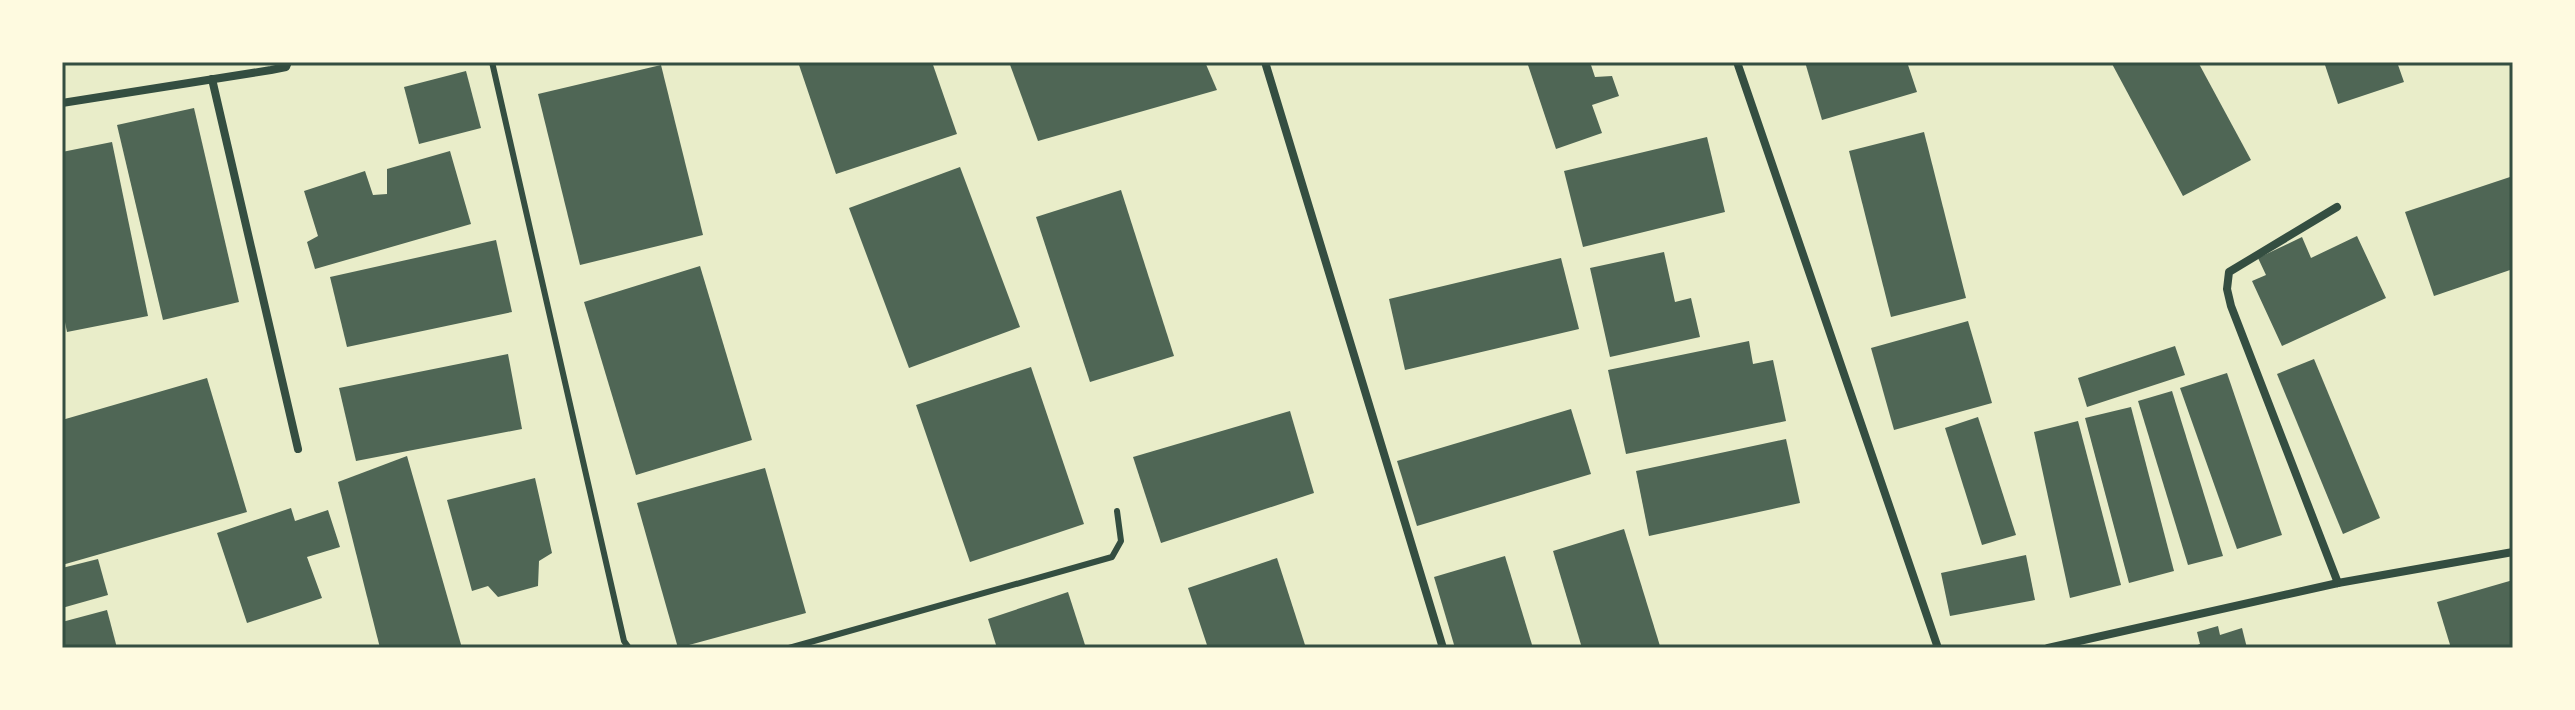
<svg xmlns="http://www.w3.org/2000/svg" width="2575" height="710" viewBox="0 0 2575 710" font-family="'Open Sans',sans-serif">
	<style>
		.building { fill: #4f6655 }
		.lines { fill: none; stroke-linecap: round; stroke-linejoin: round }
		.service { stroke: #344e41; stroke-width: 6 }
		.minor { stroke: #344e41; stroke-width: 8 }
		.neatline { fill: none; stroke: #344e41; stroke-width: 3 }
	</style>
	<rect width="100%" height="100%" fill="#e9edc9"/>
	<!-- building -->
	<g class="building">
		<path d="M 798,62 L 932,62 L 957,134 L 836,174 Z"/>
		<path d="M 1009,62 L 1205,62 L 1217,90 L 1038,141 Z"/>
		<path d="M 1527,62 L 1590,62 L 1595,77 L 1612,76 L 1619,96 L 1592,105 L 1602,133 L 1556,149 Z"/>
		<path d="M 1805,62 L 1907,62 L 1917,92 L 1822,120 Z"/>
		<path d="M 2111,62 L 2198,62 L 2251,160 L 2183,196 Z"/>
		<path d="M 2324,62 L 2397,62 L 2404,82 L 2338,104 Z"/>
		<path d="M 661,65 L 703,235 L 580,265 L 538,94 Z"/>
		<path d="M 466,71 L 481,128 L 419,144 L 404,87 Z"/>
		<path d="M 194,108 L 239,302 L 163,320 L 117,125 Z"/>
		<path d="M 1924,132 L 1966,298 L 1891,317 L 1849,151 Z"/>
		<path d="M 1707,137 L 1725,212 L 1583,247 L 1564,171 Z"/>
		<path d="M 112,142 L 148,316 L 67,332 L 62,307 L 62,152 Z"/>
		<path d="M 450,151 L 471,224 L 315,269 L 307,242 L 318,236 L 304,191 L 365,171 L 373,195 L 387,194 L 387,169 Z"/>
		<path d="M 960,167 L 1020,327 L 909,368 L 849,208 Z"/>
		<path d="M 2513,176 L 2513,269 L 2434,296 L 2405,212 Z"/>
		<path d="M 1121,190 L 1174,356 L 1090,382 L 1036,217 Z"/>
		<path d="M 2357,236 L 2386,298 L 2282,346 L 2252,281 L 2266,275 L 2258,258 L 2302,237 L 2311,258 Z"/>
		<path d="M 496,240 L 512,312 L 347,347 L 330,277 Z"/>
		<path d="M 1664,252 L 1675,302 L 1691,298 L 1700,337 L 1610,357 L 1590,268 Z"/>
		<path d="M 1561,258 L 1579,329 L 1405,370 L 1389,299 Z"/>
		<path d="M 700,266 L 752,440 L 636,475 L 584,302 Z"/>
		<path d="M 1968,321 L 1992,403 L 1894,430 L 1871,348 Z"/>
		<path d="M 1749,341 L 1753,364 L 1773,360 L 1786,421 L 1626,454 L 1608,370 Z"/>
		<path d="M 2175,346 L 2185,375 L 2087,407 L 2078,378 Z"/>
		<path d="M 508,354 L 522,429 L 356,461 L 339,388 Z"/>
		<path d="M 2314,359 L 2380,518 L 2343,534 L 2277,374 Z"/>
		<path d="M 1031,367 L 1084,524 L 970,562 L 916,405 Z"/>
		<path d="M 2227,373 L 2282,535 L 2237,549 L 2180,388 Z"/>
		<path d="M 207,378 L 247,512 L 62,565 L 62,420 Z"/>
		<path d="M 2172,391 L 2223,556 L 2188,565 L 2138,401 Z"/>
		<path d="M 2131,407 L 2174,571 L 2129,583 L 2085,418 Z"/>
		<path d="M 1571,409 L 1591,474 L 1417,526 L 1397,461 Z"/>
		<path d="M 1290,411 L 1314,493 L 1161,543 L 1133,457 Z"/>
		<path d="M 1978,417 L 2016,535 L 1982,545 L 1945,428 Z"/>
		<path d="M 2078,421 L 2121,585 L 2070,598 L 2034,432 Z"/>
		<path d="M 1786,439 L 1800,503 L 1649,536 L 1636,471 Z"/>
		<path d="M 407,456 L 462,648 L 380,648 L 338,482 Z"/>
		<path d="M 765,468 L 806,613 L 678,648 L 637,503 Z"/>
		<path d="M 535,478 L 552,553 L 539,561 L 538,586 L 498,597 L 488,586 L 472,591 L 447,500 Z"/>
		<path d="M 291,508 L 295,521 L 328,510 L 340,547 L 307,557 L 322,598 L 247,623 L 217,533 Z"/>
		<path d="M 1624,529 L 1660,646 L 1652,648 L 1582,648 L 1553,551 Z"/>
		<path d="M 2026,555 L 2035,600 L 1950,616 L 1941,573 Z"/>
		<path d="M 1505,556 L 1533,648 L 1455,648 L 1434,577 Z"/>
		<path d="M 1277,558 L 1306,648 L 1208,648 L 1188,588 Z"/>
		<path d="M 98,559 L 108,595 L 62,608 L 62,568 Z"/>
		<path d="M 2513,580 L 2513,648 L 2451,648 L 2437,602 Z"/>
		<path d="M 1068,592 L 1086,648 L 997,648 L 988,619 Z"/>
		<path d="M 107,610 L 117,648 L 62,648 L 62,622 Z"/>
		<path d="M 2218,626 L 2220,635 L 2242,628 L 2247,648 L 2190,648 L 2200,644 L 2197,632 Z"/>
	</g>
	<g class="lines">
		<!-- service -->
		<g class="service">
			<path d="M 492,62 L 624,641 L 629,648"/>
			<path d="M 789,648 L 1112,557 L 1121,541 L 1117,511"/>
		</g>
		<!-- minor -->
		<g class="minor">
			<path d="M 1265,62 L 1443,648"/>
			<path d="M 1737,62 L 1938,648"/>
			<path d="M 212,79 L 298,449"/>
			<path d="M 62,103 L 271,70 L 286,67 L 288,62"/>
			<path d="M 2337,207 L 2229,272 L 2227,289 L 2231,306 L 2338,583"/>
			<path d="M 2048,648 L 2338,583 L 2513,552"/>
		</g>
	</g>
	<!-- border -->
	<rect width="2575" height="710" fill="none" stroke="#fefae0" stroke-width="128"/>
	<rect x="64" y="64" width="2447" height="582" class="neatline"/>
</svg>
